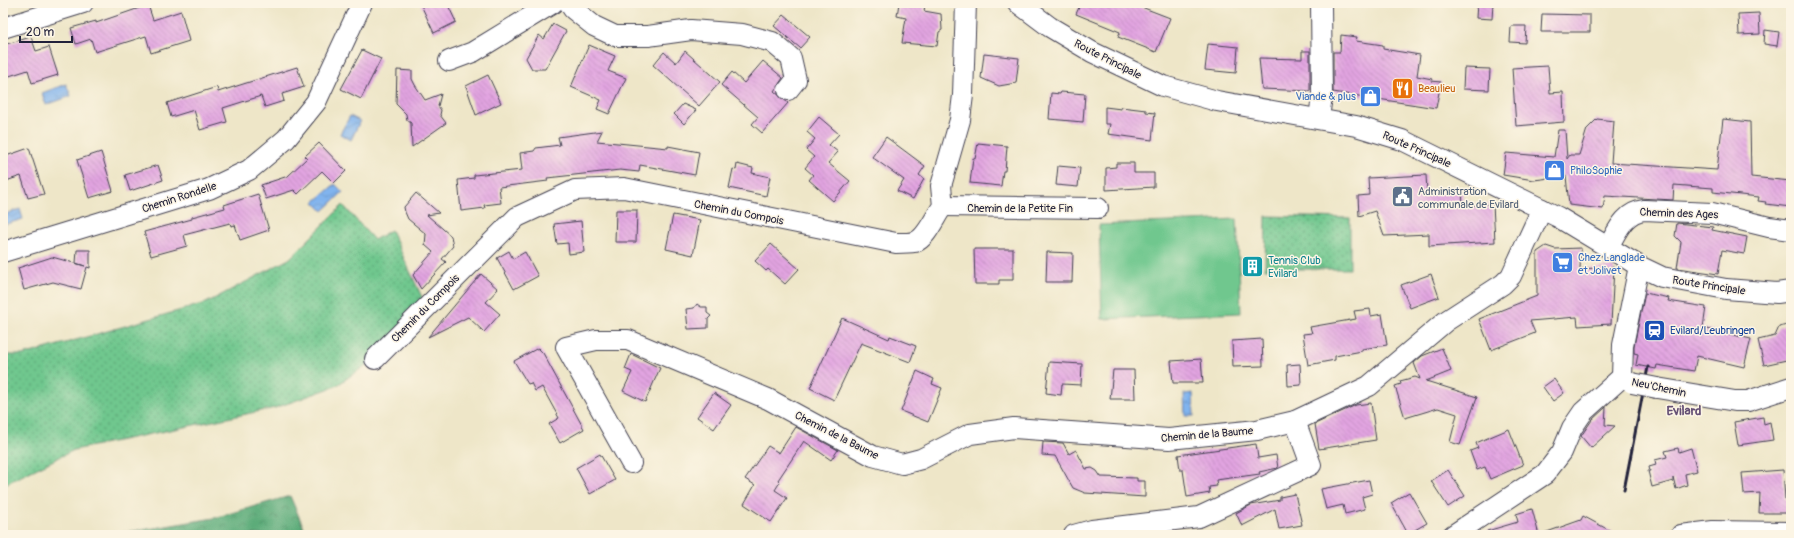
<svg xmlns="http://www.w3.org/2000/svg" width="1794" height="538" viewBox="0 0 1794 538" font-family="Pangolin,sans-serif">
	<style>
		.green { fill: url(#green-dots); stroke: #487464 }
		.forest { fill: url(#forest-crowns); stroke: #3e675a }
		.pitch { fill: #6fc78e; stroke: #487464 }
		.water { fill: url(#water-waves); stroke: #526b94 }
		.building { fill: url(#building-back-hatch) }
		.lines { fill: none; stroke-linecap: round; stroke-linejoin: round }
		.minor-casing { stroke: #413f50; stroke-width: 22 }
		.minor { stroke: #fff; stroke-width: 20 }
		.rail { stroke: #22223b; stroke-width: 3 }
		.minor-bridge-casing { stroke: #413f50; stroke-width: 22; stroke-linecap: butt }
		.minor-bridge { stroke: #fff; stroke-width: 20 }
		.labels { text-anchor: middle; stroke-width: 3; stroke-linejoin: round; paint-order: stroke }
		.street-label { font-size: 11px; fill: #22223b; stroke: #fcf5e5 }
		.food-label { font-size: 11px; fill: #c56008; stroke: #fcf5e5; text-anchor: start }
		.shop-label { font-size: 11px; fill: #366cbe; stroke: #fcf5e5; text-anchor: start }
		.service-label { font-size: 11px; fill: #4e5e75; stroke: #fcf5e5; text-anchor: start }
		.culture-label { font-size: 11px; fill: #0d838f; stroke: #fcf5e5; text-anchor: start }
		.transit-label { font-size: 11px; fill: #164399; stroke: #fcf5e5; text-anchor: start }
		.quarter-label { font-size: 13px; font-weight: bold; fill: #655075; stroke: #fcf5e5 }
	</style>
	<defs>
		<pattern id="green-dots" width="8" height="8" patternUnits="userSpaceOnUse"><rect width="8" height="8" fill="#6fc78e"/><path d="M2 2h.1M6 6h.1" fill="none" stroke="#5ba175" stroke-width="1.8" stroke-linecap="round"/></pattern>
		<pattern id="forest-crowns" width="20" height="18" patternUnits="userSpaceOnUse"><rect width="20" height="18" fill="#5bac79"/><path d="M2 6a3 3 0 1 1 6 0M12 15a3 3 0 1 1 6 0" fill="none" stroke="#4b8c64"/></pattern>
		<pattern id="water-waves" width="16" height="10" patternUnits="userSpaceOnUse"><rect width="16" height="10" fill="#81b4ee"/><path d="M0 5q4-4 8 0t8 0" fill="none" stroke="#6f9acd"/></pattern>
		<pattern id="building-back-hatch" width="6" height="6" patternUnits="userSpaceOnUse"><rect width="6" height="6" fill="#e2a4e1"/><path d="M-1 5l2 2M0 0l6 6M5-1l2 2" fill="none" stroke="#b785b8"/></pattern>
	</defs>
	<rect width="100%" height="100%" fill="#fcf5e5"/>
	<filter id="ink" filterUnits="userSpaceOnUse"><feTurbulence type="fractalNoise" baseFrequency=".025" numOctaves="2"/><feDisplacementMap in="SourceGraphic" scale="8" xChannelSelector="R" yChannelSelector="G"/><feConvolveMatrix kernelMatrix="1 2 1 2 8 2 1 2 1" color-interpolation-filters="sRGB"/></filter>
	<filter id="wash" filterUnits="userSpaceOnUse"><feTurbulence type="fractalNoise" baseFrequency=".012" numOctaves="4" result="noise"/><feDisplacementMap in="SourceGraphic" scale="16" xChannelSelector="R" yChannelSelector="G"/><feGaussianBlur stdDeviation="0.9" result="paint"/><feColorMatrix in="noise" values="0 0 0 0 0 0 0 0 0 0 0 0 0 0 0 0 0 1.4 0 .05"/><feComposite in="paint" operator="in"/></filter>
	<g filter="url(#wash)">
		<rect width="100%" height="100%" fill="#eee6c8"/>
		<!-- green -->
		<g class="green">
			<path d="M 343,205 L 374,240 L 391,230 L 426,306 L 375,359 L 336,386 L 275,408 L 74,450 L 3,485 L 3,355 L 23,355 L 206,303 L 289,259 Z"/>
			<path d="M 1266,216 L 1350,218 L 1350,269 L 1265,269 Z"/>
		</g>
		<!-- forest -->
		<path class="forest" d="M 290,496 L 307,535 L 101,535 L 154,528 L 214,518 Z"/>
		<!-- pitch -->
		<path class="pitch" d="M 1237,219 L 1241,313 L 1102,319 L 1099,225 Z"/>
		<!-- water -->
		<g class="water">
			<path d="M 66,84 L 71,96 L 46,105 L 42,93 Z"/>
			<path d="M 350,116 L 360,121 L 351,140 L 340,134 Z"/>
			<path d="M 335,184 L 343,192 L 323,211 L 314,202 Z"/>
			<path d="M 20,209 L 23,219 L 3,225 L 3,215 Z"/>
			<path d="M 1193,393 L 1194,416 L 1185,416 L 1184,394 Z"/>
		</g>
		<g id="blocks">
			<!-- building -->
			<g class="building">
				<path d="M 420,3 L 447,3 L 456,22 L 434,33 Z"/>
				<path d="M 899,3 L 925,5 L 924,11 L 941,14 L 942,30 L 939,32 L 937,46 L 902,43 L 906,18 L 897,16 Z"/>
				<path d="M 1081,3 L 1131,3 L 1170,18 L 1156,52 L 1118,37 L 1120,32 L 1076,14 Z"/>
				<path d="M 1477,3 L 1493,3 L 1492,19 L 1476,18 Z"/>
				<path d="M 148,5 L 153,20 L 181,11 L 189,41 L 151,53 L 146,36 L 95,52 L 91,39 L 76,44 L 71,28 L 96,21 L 96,23 Z"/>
				<path d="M 1759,13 L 1760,34 L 1739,35 L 1738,14 Z"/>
				<path d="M 1542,14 L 1590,15 L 1590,32 L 1541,32 Z"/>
				<path d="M 784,15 L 810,37 L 800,48 L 774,26 Z"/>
				<path d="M 553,24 L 566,31 L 545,69 L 532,69 L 526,58 L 539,35 L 544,39 Z"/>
				<path d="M 1511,26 L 1526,26 L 1525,43 L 1510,42 Z"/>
				<path d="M 1765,30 L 1779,32 L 1777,46 L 1764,44 Z"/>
				<path d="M 1341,35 L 1357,37 L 1356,41 L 1383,45 L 1383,49 L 1420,55 L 1417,76 L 1432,79 L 1431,81 L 1441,82 L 1436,108 L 1333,92 L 1333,52 L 1340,52 Z"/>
				<path d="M 31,37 L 36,51 L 49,47 L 58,75 L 32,83 L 28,70 L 3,78 L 3,45 Z"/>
				<path d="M 1208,44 L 1238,47 L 1236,73 L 1205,70 Z"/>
				<path d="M 589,45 L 615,56 L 608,71 L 626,78 L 609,114 L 597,109 L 601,100 L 571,87 Z"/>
				<path d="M 362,50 L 381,59 L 361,99 L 341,89 Z"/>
				<path d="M 685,51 L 720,82 L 699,106 L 653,65 L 664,52 L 676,63 Z"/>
				<path d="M 1302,51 L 1310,51 L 1310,91 L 1262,89 L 1259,58 L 1302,59 Z"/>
				<path d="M 984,54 L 1019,58 L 1016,83 L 999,86 L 981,78 Z"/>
				<path d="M 763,61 L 783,78 L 774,91 L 788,103 L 762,133 L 752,124 L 758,117 L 721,85 L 732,72 L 744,83 Z"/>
				<path d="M 1548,66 L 1550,93 L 1563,92 L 1564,122 L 1516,126 L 1512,68 Z"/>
				<path d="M 297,67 L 304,87 L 282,94 L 284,101 L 265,107 L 261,96 L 223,108 L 227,122 L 200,130 L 194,110 L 171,117 L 167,103 L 217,87 L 218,92 Z"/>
				<path d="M 1464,68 L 1490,69 L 1489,90 L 1463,89 Z"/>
				<path d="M 397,70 L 412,71 L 412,79 L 415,85 L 425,100 L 441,94 L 438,106 L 441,110 L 440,115 L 446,123 L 412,147 L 411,123 L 407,120 L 406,114 L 396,104 Z"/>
				<path d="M 488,75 L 501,103 L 476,115 L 466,86 Z"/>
				<path d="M 1061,92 L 1085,94 L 1083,122 L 1049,119 L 1051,93 L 1060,94 Z"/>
				<path d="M 683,104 L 696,110 L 684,124 L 674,114 Z"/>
				<path d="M 1105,107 L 1121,109 L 1121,107 L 1146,110 L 1146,112 L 1155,113 L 1152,140 L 1108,134 L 1110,124 L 1105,124 Z"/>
				<path d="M 819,117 L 839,134 L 829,145 L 838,152 L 828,163 L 850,181 L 833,201 L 809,180 L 813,175 L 805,168 L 814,157 L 806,150 L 815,139 L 807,132 Z"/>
				<path d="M 1597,119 L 1614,121 L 1611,163 L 1717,170 L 1723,119 L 1750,122 L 1751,177 L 1791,181 L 1791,207 L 1765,204 L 1766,202 L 1758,201 L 1759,197 L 1713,192 L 1713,188 L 1674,185 L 1673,200 L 1605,196 L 1603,209 L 1569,205 L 1566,176 L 1534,180 L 1503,175 L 1506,153 L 1554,157 L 1558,130 L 1565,130 L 1567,159 L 1570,155 L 1579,155 L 1587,129 Z"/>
				<path d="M 602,131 L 597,141 L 668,148 L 668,146 L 699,152 L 695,175 L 640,165 L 639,172 L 620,170 L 547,178 L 548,181 L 499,187 L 501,203 L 484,205 L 485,208 L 461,211 L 458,180 L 474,178 L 474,175 L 522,170 L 520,153 L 534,151 L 536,148 L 560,145 L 558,137 Z"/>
				<path d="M 886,137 L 925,166 L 919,175 L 924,179 L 913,199 L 897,191 L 904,180 L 872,157 Z"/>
				<path d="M 319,143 L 346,171 L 334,183 L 322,171 L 298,194 L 294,190 L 266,199 L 261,185 L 288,176 L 307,158 L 305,156 Z"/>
				<path d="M 978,143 L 1007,146 L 1005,171 L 1003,171 L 1001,186 L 970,183 L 973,158 L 975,159 Z"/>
				<path d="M 29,148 L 44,194 L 28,198 L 21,176 L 3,182 L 3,157 Z"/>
				<path d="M 101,152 L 113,191 L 89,198 L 77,160 Z"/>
				<path d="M 1116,163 L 1134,163 L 1134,173 L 1154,173 L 1154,187 L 1106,190 L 1106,168 L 1116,167 Z"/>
				<path d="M 737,164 L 753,168 L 752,173 L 770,177 L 766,196 L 729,188 L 733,169 L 736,170 Z"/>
				<path d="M 158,165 L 163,180 L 130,191 L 125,175 Z"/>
				<path d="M 1058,166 L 1080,168 L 1078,187 L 1056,185 Z"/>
				<path d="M 1426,175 L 1427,192 L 1462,190 L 1463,206 L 1493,204 L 1495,242 L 1429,246 L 1429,234 L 1384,236 L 1375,211 L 1359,216 L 1358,196 L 1369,195 L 1368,178 Z"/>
				<path d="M 416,193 L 439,213 L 427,215 L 451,236 L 453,246 L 442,259 L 446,262 L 421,289 L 413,275 L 433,252 L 425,245 L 426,234 L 408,219 L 405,212 L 404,207 Z"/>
				<path d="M 258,194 L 269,230 L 240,240 L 235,225 L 231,226 L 230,223 L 184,235 L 187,246 L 151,256 L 144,232 L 192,219 L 192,217 L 225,208 L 224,205 Z"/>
				<path d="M 616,210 L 637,210 L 636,242 L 615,242 Z"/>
				<path d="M 673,215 L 700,220 L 693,255 L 666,249 Z"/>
				<path d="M 581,221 L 584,252 L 569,254 L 568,243 L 557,244 L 554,224 Z"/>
				<path d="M 1677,223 L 1713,227 L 1712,230 L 1747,237 L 1744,254 L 1722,250 L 1718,274 L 1677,268 L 1681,242 L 1675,236 Z"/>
				<path d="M 771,244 L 799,269 L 785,284 L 768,269 L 766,271 L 755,261 Z"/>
				<path d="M 1546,246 L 1555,249 L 1581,248 L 1580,269 L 1614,267 L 1611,324 L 1578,326 L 1577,317 L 1530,321 L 1535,333 L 1491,350 L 1479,319 L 1537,296 L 1537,252 Z"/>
				<path d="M 974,249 L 1013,249 L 1013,280 L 999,280 L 999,284 L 975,284 Z"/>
				<path d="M 77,250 L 90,250 L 90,268 L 87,267 L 81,289 L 53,282 L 24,290 L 18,268 L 52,257 L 85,266 L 76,263 Z"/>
				<path d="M 509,251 L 513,259 L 525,252 L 538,276 L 514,289 L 497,258 Z"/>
				<path d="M 1047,252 L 1073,253 L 1072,282 L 1046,282 Z"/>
				<path d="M 481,274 L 498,289 L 486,302 L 500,314 L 484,332 L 468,317 L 428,337 Z"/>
				<path d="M 1431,274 L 1439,297 L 1410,308 L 1401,285 Z"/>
				<path d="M 1645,293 L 1669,298 L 1668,301 L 1706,307 L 1703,328 L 1751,339 L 1744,367 L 1697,356 L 1694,371 L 1657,365 L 1656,369 L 1636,365 L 1638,354 L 1634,353 L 1634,346 Z"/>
				<path d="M 697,304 L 701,307 L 707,307 L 707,313 L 711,316 L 708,319 L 708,328 L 688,329 L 686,309 L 694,308 Z"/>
				<path d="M 1370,309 L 1371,316 L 1382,314 L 1387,345 L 1362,349 L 1362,351 L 1335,356 L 1335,360 L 1308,365 L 1303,334 L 1312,333 L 1310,327 L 1356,319 L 1354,311 Z"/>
				<path d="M 842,318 L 889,339 L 890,336 L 916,346 L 910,362 L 861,343 L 834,400 L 810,388 Z"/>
				<path d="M 1791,324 L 1791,359 L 1764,365 L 1758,340 L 1775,336 L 1779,327 Z"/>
				<path d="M 1262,339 L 1263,366 L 1233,367 L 1232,341 Z"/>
				<path d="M 538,348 L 543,353 L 584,429 L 560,443 L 549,424 L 559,418 L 542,387 L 535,391 L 531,383 L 528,384 L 514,361 Z"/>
				<path d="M 1442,348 L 1451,371 L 1426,381 L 1477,397 L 1460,445 L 1450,442 L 1457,414 L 1438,408 L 1405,418 L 1395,386 L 1401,384 L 1400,381 L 1415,377 L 1420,379 L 1414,363 L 1422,356 Z"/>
				<path d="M 631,354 L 660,368 L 645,402 L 623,391 L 632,372 L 625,369 Z"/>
				<path d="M 1201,359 L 1203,383 L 1173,383 L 1171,361 Z"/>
				<path d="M 1049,362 L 1082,364 L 1081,385 L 1062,384 L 1061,395 L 1046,393 Z"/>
				<path d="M 1300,364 L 1301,385 L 1288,386 L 1287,365 Z"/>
				<path d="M 1113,370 L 1134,370 L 1135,399 L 1110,399 Z"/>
				<path d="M 917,371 L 934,379 L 932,384 L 942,388 L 928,422 L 901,411 Z"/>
				<path d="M 1554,379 L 1564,393 L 1553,401 L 1543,387 Z"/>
				<path d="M 714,393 L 731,405 L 714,429 L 697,417 Z"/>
				<path d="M 1371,403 L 1376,440 L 1319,449 L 1315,424 L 1356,405 Z"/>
				<path d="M 1606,407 L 1605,425 L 1615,426 L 1591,448 L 1581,436 L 1592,420 Z"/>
				<path d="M 1763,417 L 1764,424 L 1770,422 L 1773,440 L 1738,445 L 1734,422 Z"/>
				<path d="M 796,427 L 838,450 L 831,460 L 804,441 L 778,480 L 780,482 L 775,490 L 787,498 L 771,522 L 744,504 L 755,485 L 745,479 L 768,446 L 779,453 Z"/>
				<path d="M 1509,429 L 1523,465 L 1490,479 L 1485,467 L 1477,470 L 1470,451 L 1478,448 L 1476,443 Z"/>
				<path d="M 1043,442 L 1063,443 L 1069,454 L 1076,450 L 1086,469 L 1092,468 L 1097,471 L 1101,477 L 1137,478 L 1137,481 L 1145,481 L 1145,497 L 1085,493 L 1073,488 L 1055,456 L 1042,455 Z"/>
				<path d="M 1256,444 L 1258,458 L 1276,455 L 1278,468 L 1259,472 L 1260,474 L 1216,480 L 1217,486 L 1209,487 L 1210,493 L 1187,497 L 1183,470 L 1180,470 L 1178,455 Z"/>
				<path d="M 1678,448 L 1679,452 L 1691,448 L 1697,471 L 1685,474 L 1687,485 L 1676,489 L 1673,477 L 1673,481 L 1652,487 L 1648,471 L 1650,471 L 1649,467 L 1656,465 L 1655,460 L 1667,457 L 1665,451 Z"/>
				<path d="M 600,454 L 615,480 L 590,494 L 576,468 Z"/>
				<path d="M 1448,470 L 1465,496 L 1448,507 L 1431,481 Z"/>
				<path d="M 1783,470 L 1785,499 L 1791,499 L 1791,513 L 1759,513 L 1760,493 L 1744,494 L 1742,473 Z"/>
				<path d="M 1369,480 L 1372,494 L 1362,497 L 1365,509 L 1345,514 L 1343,505 L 1326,509 L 1321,489 Z"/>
				<path d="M 1409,492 L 1427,523 L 1408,534 L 1391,503 Z"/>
				<path d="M 1295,494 L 1302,525 L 1279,529 L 1275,509 L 1242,526 L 1236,513 L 1251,505 L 1280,500 L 1280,497 Z"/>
				<path d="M 1532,509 L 1539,535 L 1487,535 L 1487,531 L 1518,522 L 1516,514 Z"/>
				<path d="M 1583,516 L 1618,535 L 1544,535 L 1544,533 L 1581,520 Z"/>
			</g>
		</g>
	</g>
	<g filter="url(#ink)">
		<use href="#blocks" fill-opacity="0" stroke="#413f50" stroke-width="1"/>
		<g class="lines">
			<defs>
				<g id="minor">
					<path d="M 569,3 L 573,9 L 594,26 L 615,36 L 648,36 L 691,30 L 742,34 L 772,42 L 791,58 L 796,80 L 788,90"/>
					<path d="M 1018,3 L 1050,27 L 1092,52 L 1163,86 L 1217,101 L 1356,126 L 1402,140 L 1558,217 L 1639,266 L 1662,277 L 1726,289 L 1777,293 L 1791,291"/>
					<path d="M 3,28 L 83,3"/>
					<path d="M 449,61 L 473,52 L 553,3"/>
					<path d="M 1319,118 L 1322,96 L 1321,3"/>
					<path d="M 943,206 L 1098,208"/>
					<path d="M 1608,247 C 1617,232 1624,212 1644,210 L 1712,213 L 1769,227 L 1791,230"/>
					<path d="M 3,252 L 209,189 L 249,170 L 286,139 L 316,102 L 362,3"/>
					<path d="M 375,359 L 517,217 L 575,190 L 624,188 L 896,243 C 902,243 909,243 915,242 C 927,238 935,216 943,206 L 941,186 L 960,120 L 963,95 L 966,3"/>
					<path d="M 1622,377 L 1623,345 L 1639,266"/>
					<path d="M 1657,388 L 1735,401 L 1748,401 L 1791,387"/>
					<path d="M 631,463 L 566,347 L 596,340 L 628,340 L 768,399 L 873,456 L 902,464 L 921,459 L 970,434 L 1014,428 L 1169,439 L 1257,430 L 1295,421 L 1369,386 L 1446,321 L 1503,284 L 1511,276 L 1542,209"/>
					<path d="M 1074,535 L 1092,530 L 1199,517 L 1311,465 L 1295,421"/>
					<path d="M 1453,535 L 1545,474 L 1562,452 L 1572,428 L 1583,412 L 1622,377"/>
					<path d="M 1681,535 L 1713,531 L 1791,532"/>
				</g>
			</defs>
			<!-- minor casing -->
			<use href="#minor" class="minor-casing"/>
			<!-- minor -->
			<use href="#minor" class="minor"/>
			<!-- rail -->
			<path class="rail" d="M 1624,490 L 1648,367"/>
			<defs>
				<path id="minor-bridge" d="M 1632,383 L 1657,388"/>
			</defs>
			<!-- minor-bridge casing -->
			<use href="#minor-bridge" class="minor-bridge-casing"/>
			<!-- minor-bridge -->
			<use href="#minor-bridge" class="minor-bridge"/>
		</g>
	</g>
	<!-- icons -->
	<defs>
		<symbol id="restaurant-square" viewBox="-11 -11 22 22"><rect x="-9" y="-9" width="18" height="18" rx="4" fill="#e8710a" stroke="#fcf5e5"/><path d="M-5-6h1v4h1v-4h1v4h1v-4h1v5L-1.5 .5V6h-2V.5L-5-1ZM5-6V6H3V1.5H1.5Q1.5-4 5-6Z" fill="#fff"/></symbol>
		<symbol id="shop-square" viewBox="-11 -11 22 22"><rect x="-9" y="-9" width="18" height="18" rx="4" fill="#3f7fe0" stroke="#fcf5e5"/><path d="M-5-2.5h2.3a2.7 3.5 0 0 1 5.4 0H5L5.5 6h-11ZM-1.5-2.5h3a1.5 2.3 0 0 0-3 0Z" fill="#fff"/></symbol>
		<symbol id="civic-square" viewBox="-11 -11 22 22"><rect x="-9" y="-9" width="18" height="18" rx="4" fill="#5c6f8a" stroke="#fcf5e5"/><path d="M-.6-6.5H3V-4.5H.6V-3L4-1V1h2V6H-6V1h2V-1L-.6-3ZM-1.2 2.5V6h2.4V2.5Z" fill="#fff"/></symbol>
		<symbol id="supermarket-square" viewBox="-11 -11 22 22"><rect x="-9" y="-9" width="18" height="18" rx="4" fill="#3f7fe0" stroke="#fcf5e5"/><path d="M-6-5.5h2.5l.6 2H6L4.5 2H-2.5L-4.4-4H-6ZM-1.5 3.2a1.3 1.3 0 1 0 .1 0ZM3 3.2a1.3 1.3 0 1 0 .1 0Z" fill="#fff"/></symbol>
		<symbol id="building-square" viewBox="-11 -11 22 22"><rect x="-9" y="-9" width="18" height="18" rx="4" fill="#0f9aa8" stroke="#fcf5e5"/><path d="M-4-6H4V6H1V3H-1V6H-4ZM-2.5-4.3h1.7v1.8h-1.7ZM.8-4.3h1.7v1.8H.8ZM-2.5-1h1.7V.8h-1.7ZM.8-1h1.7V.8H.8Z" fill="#fff"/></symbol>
		<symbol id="station-square" viewBox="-11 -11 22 22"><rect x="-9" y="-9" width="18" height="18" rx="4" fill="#1a4fb4" stroke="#fcf5e5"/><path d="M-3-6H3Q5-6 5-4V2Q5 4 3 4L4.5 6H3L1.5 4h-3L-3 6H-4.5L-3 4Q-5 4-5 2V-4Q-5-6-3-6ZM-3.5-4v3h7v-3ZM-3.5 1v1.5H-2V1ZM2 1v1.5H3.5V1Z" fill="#fff"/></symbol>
	</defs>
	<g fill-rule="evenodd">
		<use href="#restaurant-square" x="1390" y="76" width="25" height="25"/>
		<use href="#shop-square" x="1358" y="84" width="25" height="25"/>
		<use href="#shop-square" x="1542" y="158" width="25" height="25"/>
		<use href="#civic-square" x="1390" y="184" width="25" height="25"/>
		<use href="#supermarket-square" x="1550" y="250" width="25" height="25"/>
		<use href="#building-square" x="1240" y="254" width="25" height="25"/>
		<use href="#station-square" x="1642" y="318" width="25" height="25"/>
	</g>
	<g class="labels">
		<!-- street labels -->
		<g class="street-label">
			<text transform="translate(1108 59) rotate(27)" y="4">Route Principale</text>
			<text transform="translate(1417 149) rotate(24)" y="4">Route Principale</text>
			<text transform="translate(179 197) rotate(-18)" y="4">Chemin Rondelle</text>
			<text x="1020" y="212">Chemin de la Petite Fin</text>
			<text transform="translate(739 212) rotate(11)" y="4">Chemin du Compois</text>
			<text transform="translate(1679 213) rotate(2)" y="4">Chemin des Ages</text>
			<text transform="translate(1709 285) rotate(9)" y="4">Route Principale</text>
			<text transform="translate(425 308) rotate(-45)" y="4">Chemin du Compois</text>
			<text transform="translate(1659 387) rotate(12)" y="4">Neu'Chemin</text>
			<text transform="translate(1207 434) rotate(-5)" y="4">Chemin de la Baume</text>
			<text transform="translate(837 435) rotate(27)" y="4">Chemin de la Baume</text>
		</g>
		<!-- food labels -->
		<g class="food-label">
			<text x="1418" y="92">Beaulieu</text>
		</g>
		<!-- shop labels -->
		<g class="shop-label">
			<text x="1356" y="100" text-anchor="end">Viande &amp; plus</text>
			<text x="1570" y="174">PhiloSophie</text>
			<text x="1578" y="261">Chez Langlade<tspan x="1578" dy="13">et Jolivet</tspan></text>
		</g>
		<!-- service labels -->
		<g class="service-label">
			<text x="1418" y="195">Administration<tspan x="1418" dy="13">communale de Evilard</tspan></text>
		</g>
		<!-- culture labels -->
		<g class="culture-label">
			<text x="1268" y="264">Tennis Club<tspan x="1268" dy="13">Evilard</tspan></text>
		</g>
		<!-- transit labels -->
		<g class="transit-label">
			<text x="1670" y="334">Evilard/Leubringen</text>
		</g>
		<!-- quarter labels -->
		<g class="quarter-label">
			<text x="1684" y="415">Evilard</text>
		</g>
	</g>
	<!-- margin -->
	<rect width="1794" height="538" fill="none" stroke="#fcf5e5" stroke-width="16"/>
	<!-- scale -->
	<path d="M20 36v6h52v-6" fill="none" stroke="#22223b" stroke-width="2"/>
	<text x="26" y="36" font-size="12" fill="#22223b" stroke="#fcf5e5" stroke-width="3" paint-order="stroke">20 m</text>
</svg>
